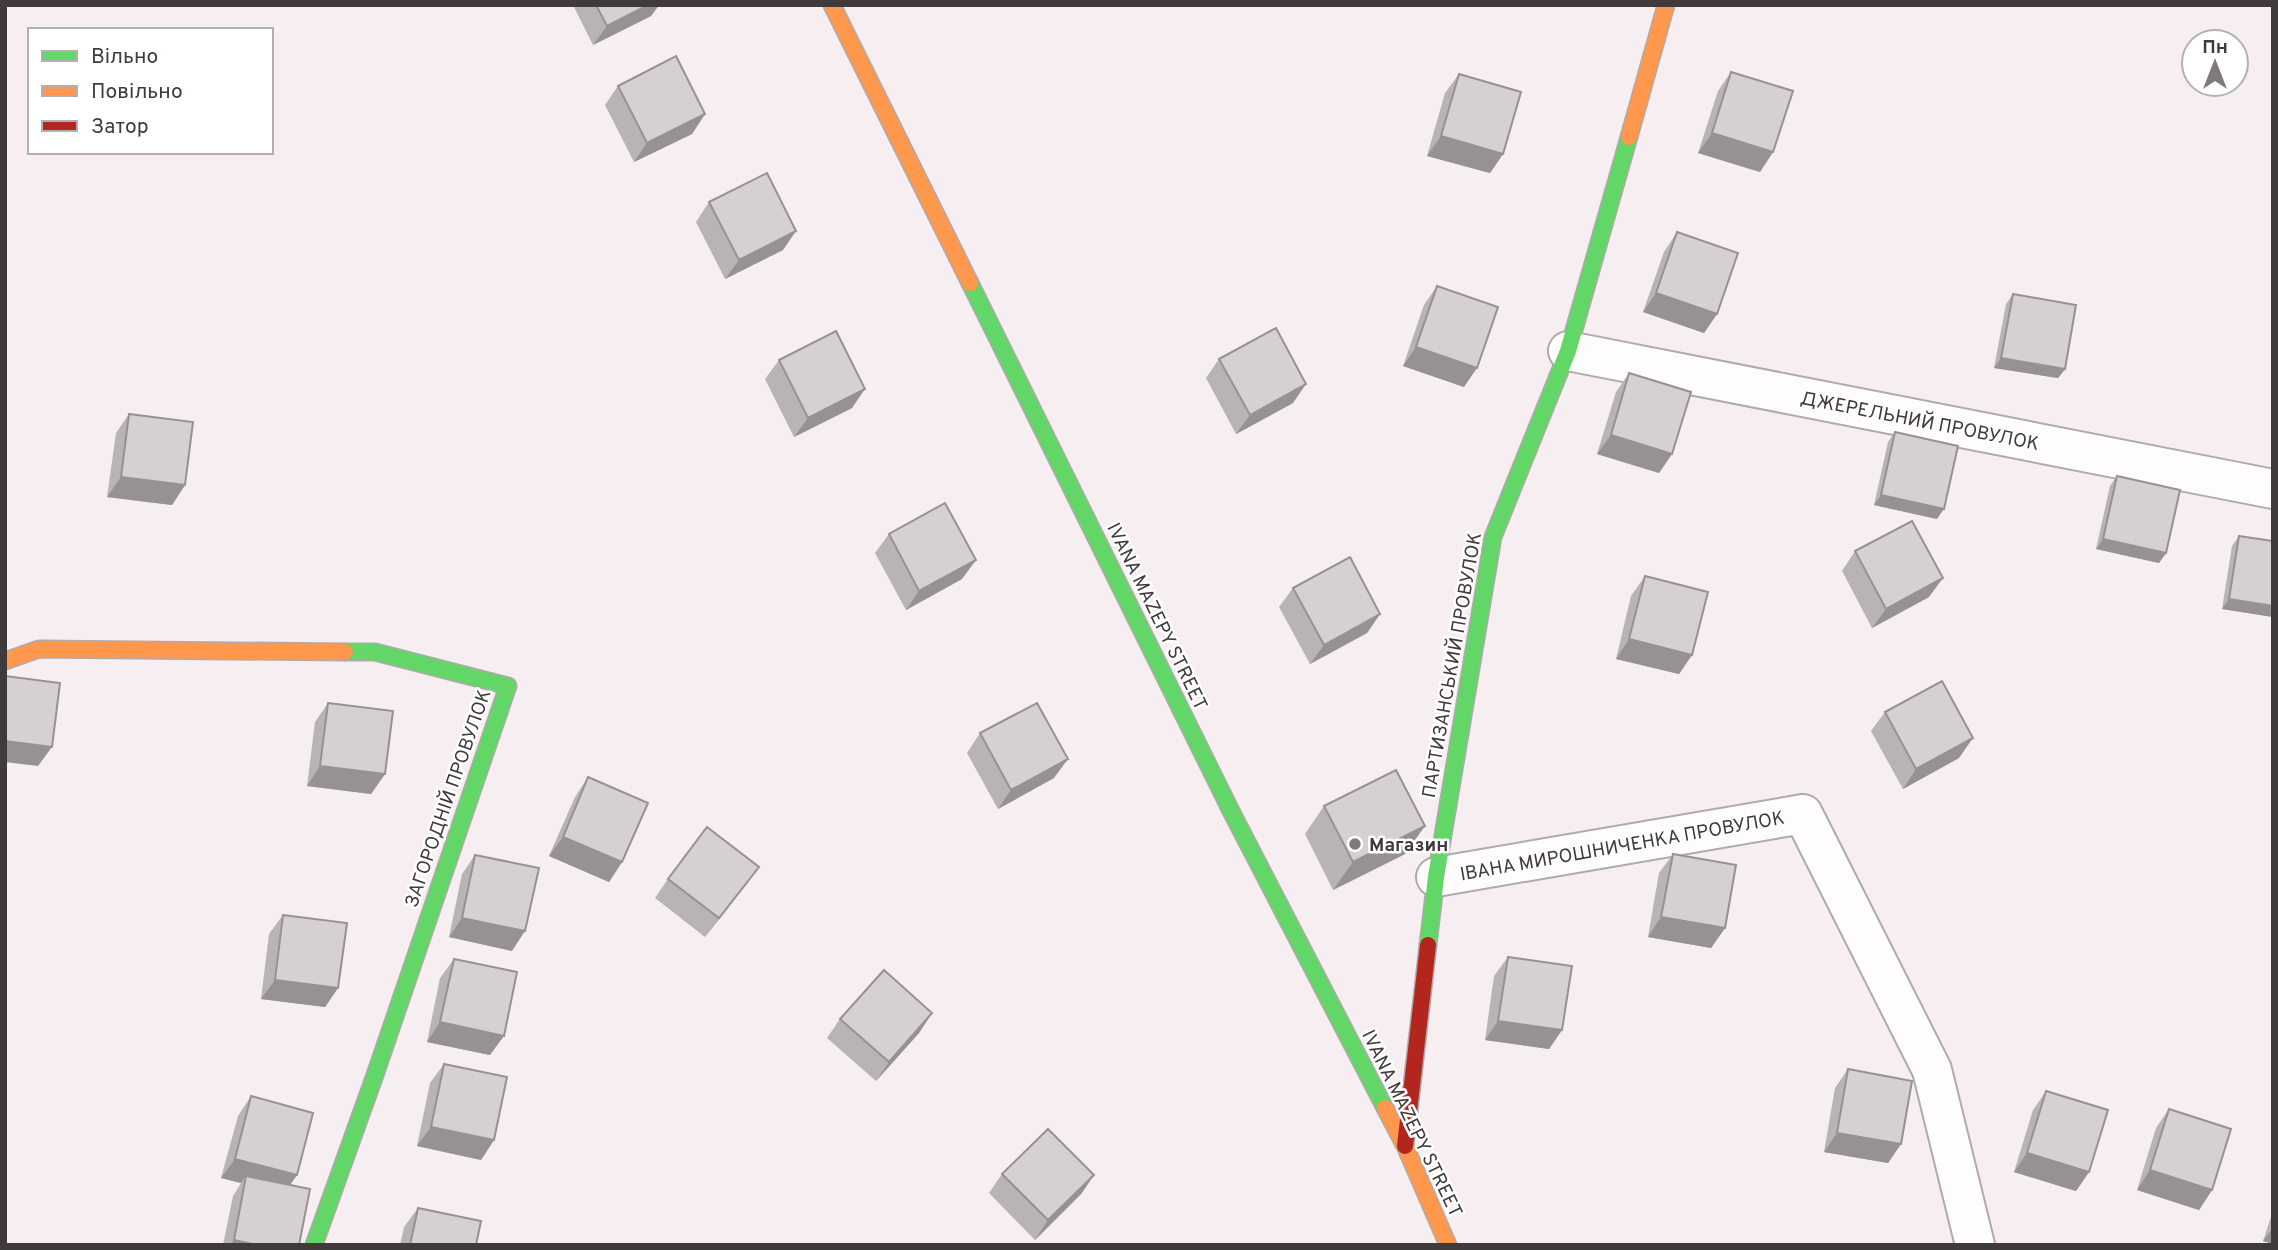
<svg xmlns="http://www.w3.org/2000/svg" width="2278" height="1250" viewBox="0 0 2278 1250" font-family="Overpass,sans-serif">
	<style>
		.lines { fill: none; stroke-linecap: round; stroke-linejoin: round }
		.street-casing { stroke: #b0aaab; stroke-width: 42 }
		.fast-casing { stroke: #b0aaab; stroke-width: 19 }
		.slow-casing { stroke: #b0aaab; stroke-width: 19 }
		.jam-casing { stroke: #b0aaab; stroke-width: 19 }
		.street { stroke: #fefcfd; stroke-width: 38 }
		.fast { stroke: #63d668; stroke-width: 16 }
		.slow { stroke: #ff974d; stroke-width: 16 }
		.jam { stroke: #b3261e; stroke-width: 16 }
		.wall { fill: #b8b3b4 }
		.shaded-wall { fill: #969292 }
		.building { fill: #d6d0d1; stroke: #969292; stroke-width: 2 }
		.poi-dot { fill: #80797b; stroke: #fff; stroke-width: 2.5 }
		.labels { text-anchor: middle; stroke-width: 5; stroke-linejoin: round; paint-order: stroke }
		.street-label { font-size: 19px; fill: #403a3c; stroke: #fff }
		.poi-label { font-size: 19px; font-weight: bold; fill: #403a3c; stroke: #fff; text-anchor: start }
	</style>
	<rect width="100%" height="100%" fill="#f6eef0"/>
	<g class="lines">
		<defs>
			<g id="street">
				<path d="M 1568,351 L 2273,489"/>
				<path d="M 1436,877 L 1803,814 L 1932,1070 L 1975,1245"/>
			</g>
			<g id="fast">
				<path d="M 970,283 L 1232,813 L 1385,1108"/>
				<path d="M 1428,945 L 1436,877 L 1493,537 L 1568,351 L 1629,137"/>
				<path d="M 314,1245 L 375,1075 L 508,686 L 375,652 L 345,652"/>
			</g>
			<g id="slow">
				<path d="M 832,5 L 970,283"/>
				<path d="M 1629,137 L 1666,5"/>
				<path d="M 5,661 L 39,649 L 345,652"/>
				<path d="M 1385,1108 L 1405,1146 L 1448,1245"/>
			</g>
			<path id="jam" d="M 1405,1146 L 1428,945"/>
		</defs>
		<!-- street casing -->
		<use href="#street" class="street-casing"/>
		<!-- fast casing -->
		<use href="#fast" class="fast-casing"/>
		<!-- slow casing -->
		<use href="#slow" class="slow-casing"/>
		<!-- jam casing -->
		<use href="#jam" class="jam-casing"/>
		<!-- street -->
		<use href="#street" class="street"/>
		<!-- fast -->
		<use href="#fast" class="fast"/>
		<!-- slow -->
		<use href="#slow" class="slow"/>
		<!-- jam -->
		<use href="#jam" class="jam"/>
	</g>
	<!-- wall -->
	<g class="wall">
		<path d="M 573,5 L 659,5 L 651,16 L 593,45 Z"/>
		<path d="M 1731,72 L 1773,152 L 1760,172 L 1698,153 L 1718,91 Z"/>
		<path d="M 1459,74 L 1503,154 L 1490,173 L 1427,156 L 1445,93 Z"/>
		<path d="M 618,86 L 705,114 L 692,134 L 634,162 L 605,105 Z"/>
		<path d="M 709,202 L 783,250 L 725,279 L 696,222 Z"/>
		<path d="M 1677,232 L 1717,314 L 1704,333 L 1643,312 L 1664,252 Z"/>
		<path d="M 1437,286 L 1464,387 L 1403,366 L 1424,305 Z"/>
		<path d="M 2013,294 L 2065,369 L 2058,378 L 1994,368 L 2006,304 Z"/>
		<path d="M 1219,359 L 1293,403 L 1236,434 L 1206,378 Z"/>
		<path d="M 779,360 L 852,408 L 794,437 L 765,379 Z"/>
		<path d="M 1629,373 L 1672,454 L 1659,473 L 1597,454 L 1616,392 Z"/>
		<path d="M 129,414 L 185,485 L 172,505 L 107,497 L 116,433 Z"/>
		<path d="M 1895,432 L 1937,519 L 1874,505 L 1888,442 Z"/>
		<path d="M 2117,476 L 2166,553 L 2159,563 L 2096,549 L 2110,486 Z"/>
		<path d="M 889,534 L 962,579 L 906,610 L 875,553 Z"/>
		<path d="M 2239,536 L 2273,541 L 2273,617 L 2222,609 L 2232,546 Z"/>
		<path d="M 1855,551 L 1929,597 L 1872,628 L 1842,571 Z"/>
		<path d="M 1645,576 L 1692,655 L 1679,674 L 1616,659 L 1631,596 Z"/>
		<path d="M 1293,588 L 1380,614 L 1367,633 L 1310,664 L 1279,607 Z"/>
		<path d="M 328,703 L 385,774 L 371,794 L 307,786 L 315,722 Z"/>
		<path d="M 1885,712 L 1959,758 L 1903,789 L 1871,731 Z"/>
		<path d="M 980,733 L 1054,778 L 998,809 L 967,753 Z"/>
		<path d="M 588,777 L 622,862 L 609,882 L 549,856 L 575,797 Z"/>
		<path d="M 1324,806 L 1405,854 L 1333,890 L 1305,834 Z"/>
		<path d="M 1673,854 L 1725,928 L 1711,948 L 1648,937 L 1659,873 Z"/>
		<path d="M 475,855 L 512,951 L 449,937 L 462,874 Z"/>
		<path d="M 759,867 L 705,937 L 655,898 L 668,879 Z"/>
		<path d="M 283,915 L 338,988 L 325,1007 L 261,999 L 269,934 Z"/>
		<path d="M 1508,957 L 1562,1030 L 1549,1049 L 1485,1040 L 1494,976 Z"/>
		<path d="M 454,959 L 490,1055 L 427,1042 L 440,978 Z"/>
		<path d="M 932,1013 L 919,1033 L 876,1081 L 827,1038 L 840,1019 Z"/>
		<path d="M 444,1064 L 494,1140 L 481,1160 L 417,1146 L 430,1083 Z"/>
		<path d="M 1848,1069 L 1901,1144 L 1888,1163 L 1824,1152 L 1835,1088 Z"/>
		<path d="M 2046,1091 L 2089,1172 L 2076,1191 L 2014,1172 L 2033,1110 Z"/>
		<path d="M 251,1096 L 290,1185 L 299,1245 L 223,1245 L 233,1196 L 241,1183 L 221,1178 L 238,1116 Z"/>
		<path d="M 2169,1109 L 2212,1190 L 2199,1210 L 2137,1190 L 2156,1128 Z"/>
		<path d="M 1002,1174 L 1094,1175 L 1081,1194 L 1035,1240 L 989,1193 Z"/>
		<path d="M 418,1208 L 476,1245 L 400,1245 L 404,1227 Z"/>
		<path d="M 2273,1211 L 2273,1244 L 2263,1241 Z"/>
	</g>
	<!-- shaded-wall -->
	<g class="shaded-wall">
		<path d="M 648,5 L 659,5 L 651,16 L 593,45 L 607,26 Z"/>
		<path d="M 705,114 L 692,134 L 634,162 L 647,143 Z"/>
		<path d="M 1712,133 L 1773,152 L 1760,172 L 1698,153 Z"/>
		<path d="M 1441,136 L 1503,154 L 1490,173 L 1427,156 Z"/>
		<path d="M 796,231 L 783,250 L 725,279 L 739,260 Z"/>
		<path d="M 1656,293 L 1717,314 L 1704,333 L 1643,312 Z"/>
		<path d="M 1416,347 L 1477,368 L 1464,387 L 1403,366 Z"/>
		<path d="M 2001,358 L 2065,369 L 2058,378 L 1994,368 Z"/>
		<path d="M 1306,384 L 1293,403 L 1236,434 L 1250,415 Z"/>
		<path d="M 865,389 L 852,408 L 794,437 L 808,418 Z"/>
		<path d="M 1611,435 L 1672,454 L 1659,473 L 1597,454 Z"/>
		<path d="M 121,477 L 185,485 L 172,505 L 107,497 Z"/>
		<path d="M 1881,495 L 1944,509 L 1937,519 L 1874,505 Z"/>
		<path d="M 2103,539 L 2166,553 L 2159,563 L 2096,549 Z"/>
		<path d="M 976,560 L 962,579 L 906,610 L 919,591 Z"/>
		<path d="M 1943,578 L 1929,597 L 1872,628 L 1886,609 Z"/>
		<path d="M 2229,599 L 2273,606 L 2273,617 L 2222,609 Z"/>
		<path d="M 1380,614 L 1367,633 L 1310,664 L 1324,645 Z"/>
		<path d="M 1629,639 L 1692,655 L 1679,674 L 1616,659 Z"/>
		<path d="M 1973,738 L 1959,758 L 1903,789 L 1916,769 Z"/>
		<path d="M 5,741 L 52,747 L 38,766 L 5,762 Z"/>
		<path d="M 1068,759 L 1054,778 L 998,809 L 1011,790 Z"/>
		<path d="M 320,766 L 385,774 L 371,794 L 307,786 Z"/>
		<path d="M 1425,826 L 1405,854 L 1333,890 L 1353,862 Z"/>
		<path d="M 563,837 L 622,862 L 609,882 L 549,856 Z"/>
		<path d="M 759,867 L 745,886 L 705,937 L 719,918 Z"/>
		<path d="M 1661,917 L 1725,928 L 1711,948 L 1648,937 Z"/>
		<path d="M 462,918 L 525,931 L 512,951 L 449,937 Z"/>
		<path d="M 275,980 L 338,988 L 325,1007 L 261,999 Z"/>
		<path d="M 932,1013 L 919,1033 L 876,1081 L 889,1062 Z"/>
		<path d="M 1498,1021 L 1562,1030 L 1549,1049 L 1485,1040 Z"/>
		<path d="M 440,1022 L 504,1036 L 490,1055 L 427,1042 Z"/>
		<path d="M 431,1127 L 494,1140 L 481,1160 L 417,1146 Z"/>
		<path d="M 1837,1133 L 1901,1144 L 1888,1163 L 1824,1152 Z"/>
		<path d="M 2027,1153 L 2089,1172 L 2076,1191 L 2014,1172 Z"/>
		<path d="M 235,1159 L 297,1175 L 284,1194 L 246,1176 L 241,1183 L 221,1178 Z"/>
		<path d="M 2150,1170 L 2212,1190 L 2199,1210 L 2137,1190 Z"/>
		<path d="M 1094,1175 L 1081,1194 L 1035,1240 L 1048,1220 Z"/>
		<path d="M 2273,1228 L 2273,1244 L 2263,1241 Z"/>
		<path d="M 234,1240 L 257,1245 L 231,1245 Z"/>
	</g>
	<!-- building -->
	<g class="building">
		<path d="M 596,5 L 648,5 L 607,26 Z"/>
		<path d="M 676,56 L 705,114 L 647,143 L 618,86 Z"/>
		<path d="M 1731,72 L 1793,91 L 1773,152 L 1712,133 Z"/>
		<path d="M 1459,74 L 1521,92 L 1503,154 L 1441,136 Z"/>
		<path d="M 767,173 L 796,231 L 739,260 L 709,202 Z"/>
		<path d="M 1677,232 L 1738,253 L 1717,314 L 1656,293 Z"/>
		<path d="M 1437,286 L 1498,307 L 1477,368 L 1416,347 Z"/>
		<path d="M 2013,294 L 2076,305 L 2065,369 L 2001,358 Z"/>
		<path d="M 1276,328 L 1306,384 L 1250,415 L 1219,359 Z"/>
		<path d="M 836,331 L 865,389 L 808,418 L 779,360 Z"/>
		<path d="M 1629,373 L 1691,392 L 1672,454 L 1611,435 Z"/>
		<path d="M 129,414 L 193,422 L 185,485 L 121,477 Z"/>
		<path d="M 1895,432 L 1958,446 L 1944,509 L 1881,495 Z"/>
		<path d="M 2117,476 L 2180,490 L 2166,553 L 2103,539 Z"/>
		<path d="M 945,503 L 976,560 L 919,591 L 889,534 Z"/>
		<path d="M 1912,521 L 1943,578 L 1886,609 L 1855,551 Z"/>
		<path d="M 2239,536 L 2273,541 L 2273,606 L 2229,599 Z"/>
		<path d="M 1350,557 L 1380,614 L 1324,645 L 1293,588 Z"/>
		<path d="M 1645,576 L 1708,592 L 1692,655 L 1629,639 Z"/>
		<path d="M 5,676 L 60,683 L 52,747 L 5,741 Z"/>
		<path d="M 1942,681 L 1973,738 L 1916,769 L 1885,712 Z"/>
		<path d="M 328,703 L 393,711 L 385,774 L 320,766 Z"/>
		<path d="M 1037,703 L 1068,759 L 1011,790 L 980,733 Z"/>
		<path d="M 1396,770 L 1425,826 L 1353,862 L 1324,806 Z"/>
		<path d="M 588,777 L 648,803 L 622,862 L 563,837 Z"/>
		<path d="M 707,827 L 759,867 L 719,918 L 668,879 Z"/>
		<path d="M 1673,854 L 1736,865 L 1725,928 L 1661,917 Z"/>
		<path d="M 475,855 L 539,868 L 525,931 L 462,918 Z"/>
		<path d="M 283,915 L 347,923 L 338,988 L 275,980 Z"/>
		<path d="M 1508,957 L 1572,966 L 1562,1030 L 1498,1021 Z"/>
		<path d="M 454,959 L 517,972 L 504,1036 L 440,1022 Z"/>
		<path d="M 884,970 L 932,1013 L 889,1062 L 840,1019 Z"/>
		<path d="M 444,1064 L 507,1077 L 494,1140 L 431,1127 Z"/>
		<path d="M 1848,1069 L 1912,1081 L 1901,1144 L 1837,1133 Z"/>
		<path d="M 2046,1091 L 2108,1110 L 2089,1172 L 2027,1153 Z"/>
		<path d="M 251,1096 L 313,1113 L 297,1175 L 235,1159 Z"/>
		<path d="M 2169,1109 L 2231,1129 L 2212,1190 L 2150,1170 Z"/>
		<path d="M 1048,1129 L 1094,1175 L 1048,1220 L 1002,1174 Z"/>
		<path d="M 246,1176 L 310,1189 L 299,1245 L 257,1245 L 234,1240 Z"/>
		<path d="M 418,1208 L 481,1221 L 476,1245 L 410,1245 Z"/>
	</g>
	<!-- markers -->
	<circle class="poi-dot" cx="1355" cy="844" r="7"/>
	<g class="labels">
		<!-- street labels -->
		<g class="street-label">
			<text transform="translate(1920 420) rotate(11)" y="7">ДЖЕРЕЛЬНИЙ ПРОВУЛОК</text>
			<text transform="translate(1158 616) rotate(64)" y="7">IVANA MAZEPY STREET</text>
			<text transform="translate(1451 665) rotate(-80)" y="7">ПАРТИЗАНСЬКИЙ ПРОВУЛОК</text>
			<text transform="translate(447 798) rotate(-71)" y="7">ЗАГОРОДНІЙ ПРОВУЛОК</text>
			<text transform="translate(1622 845) rotate(-10)" y="7">ІВАНА МИРОШНИЧЕНКА ПРОВУЛОК</text>
			<text transform="translate(1413 1123) rotate(64)" y="7">IVANA MAZEPY STREET</text>
		</g>
		<!-- poi labels -->
		<g class="poi-label">
			<text x="1369" y="851">Магазин</text>
		</g>
	</g>
	<!-- border -->
	<rect width="2278" height="1250" fill="none" stroke="#403a3c" stroke-width="14"/>
	<!-- legend -->
	<rect x="28" y="28" width="245" height="126" fill="#ffffff" stroke="#b3b0b1" stroke-width="2"/>
	<rect x="42" y="51" width="35" height="10" fill="#63d668" stroke="#b3b0b1" stroke-width="2"/>
	<text x="91" y="63" font-size="21" fill="#403a3c">Вільно</text>
	<rect x="42" y="86" width="35" height="10" fill="#ff974d" stroke="#b3b0b1" stroke-width="2"/>
	<text x="91" y="98" font-size="21" fill="#403a3c">Повільно</text>
	<rect x="42" y="121" width="35" height="10" fill="#b3261e" stroke="#b3b0b1" stroke-width="2"/>
	<text x="91" y="133" font-size="21" fill="#403a3c">Затор</text>
	<!-- north arrow -->
	<g transform="translate(2215 63)"><circle r="33" fill="#ffffff" stroke="#b3b0b1" stroke-width="2"/>
	<path d="M0-5L12 26L0 18L-12 26Z" fill="#80797b"/>
	<text y="-10" font-size="19" font-weight="bold" text-anchor="middle" fill="#403a3c">Пн</text>
	</g>
</svg>
